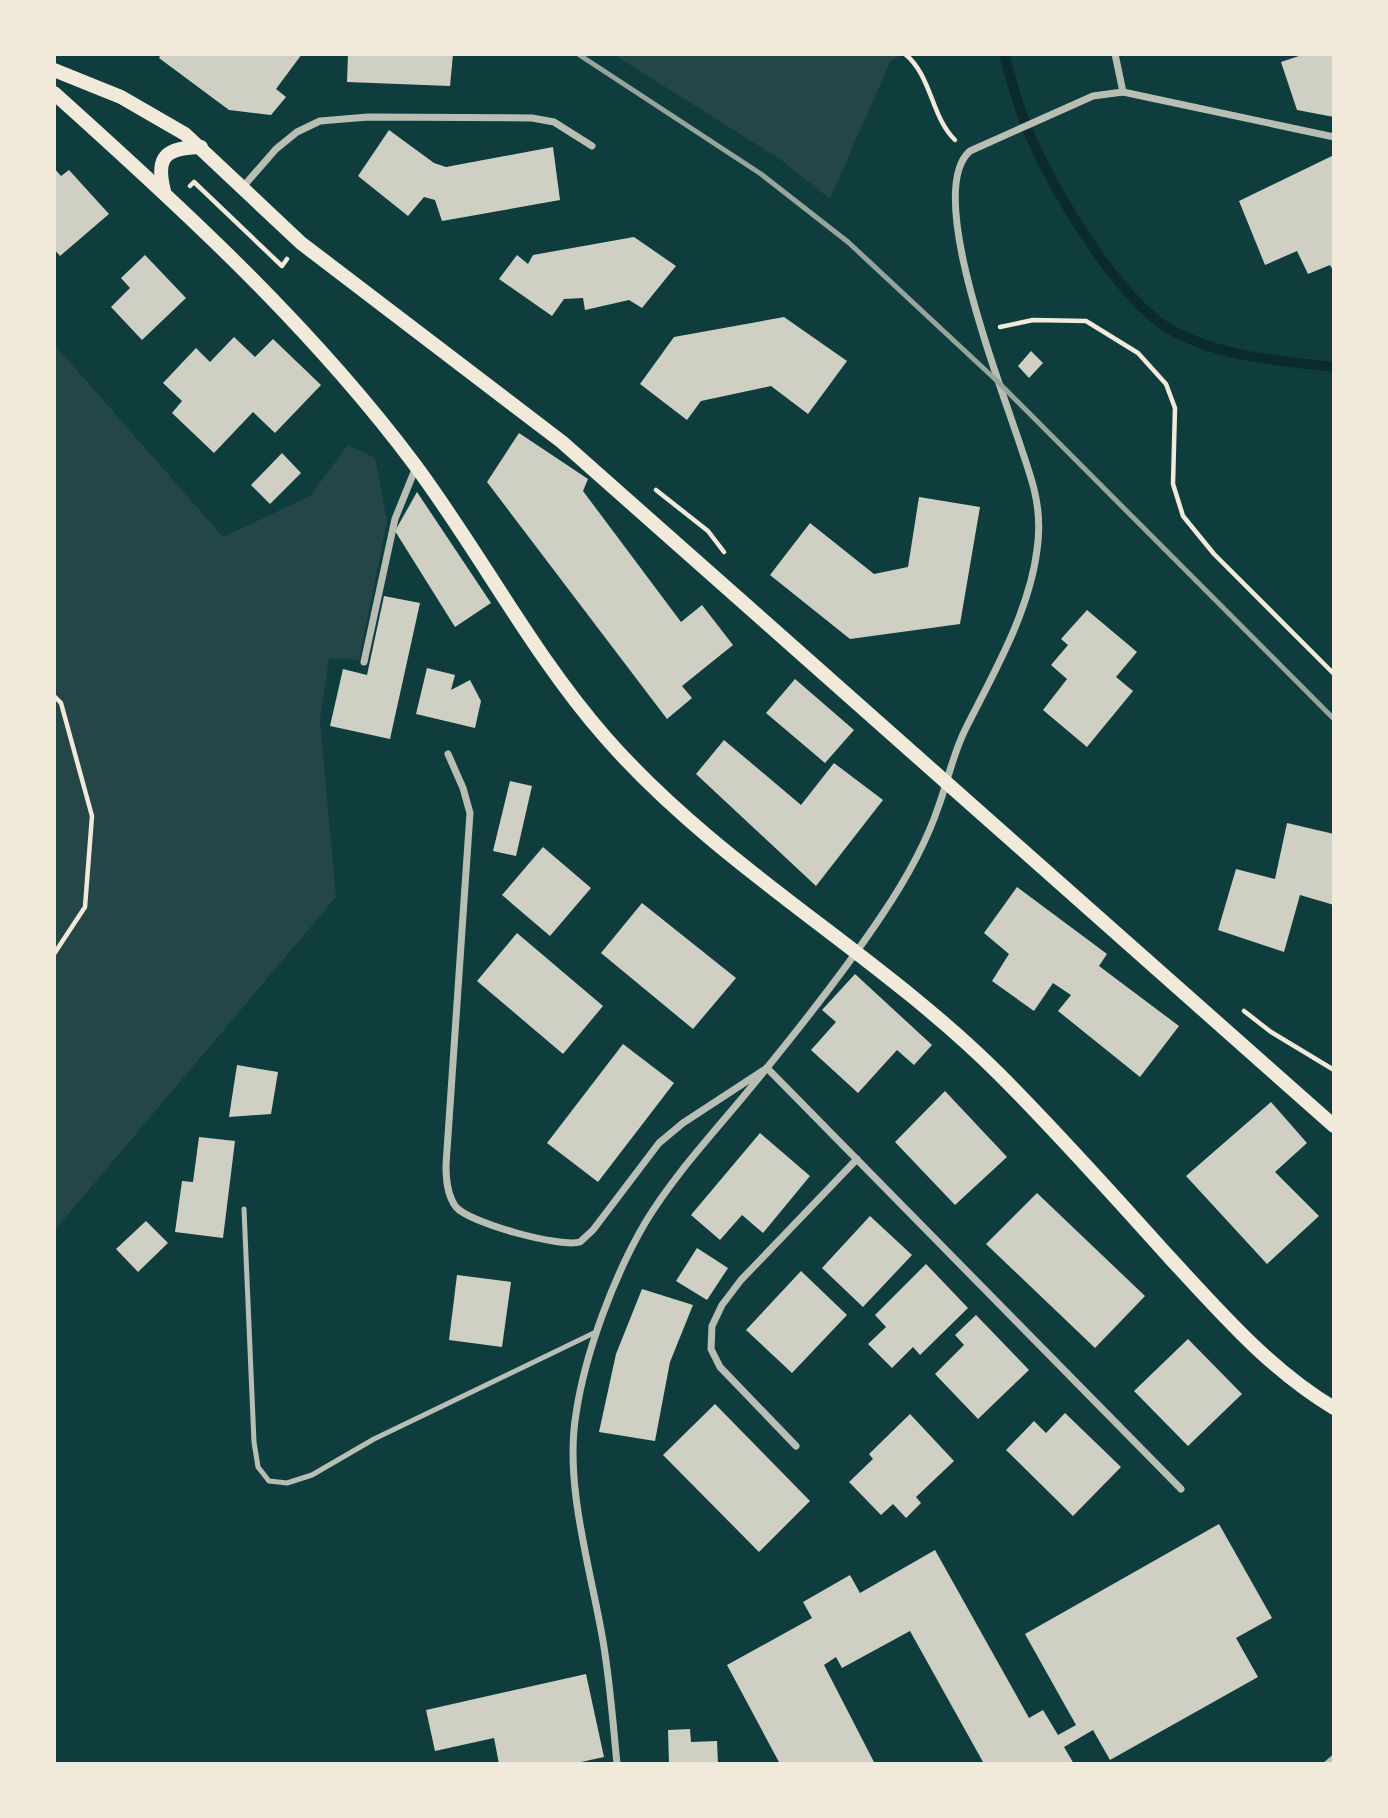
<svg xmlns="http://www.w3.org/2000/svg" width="1388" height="1818" viewBox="0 0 1388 1818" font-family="Poppins,sans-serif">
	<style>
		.green { fill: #244646 }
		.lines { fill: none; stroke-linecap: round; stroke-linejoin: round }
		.stream { stroke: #0a2a2b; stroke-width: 10 }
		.building { fill: #cfcfc3 }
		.path { stroke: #f1e9da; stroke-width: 4.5 }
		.service { stroke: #b8beb3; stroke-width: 5 }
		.minor { stroke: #b8beb3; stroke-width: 7 }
		.secondary { stroke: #f1e9da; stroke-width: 14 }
		.rail { stroke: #97a49c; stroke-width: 5 }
	</style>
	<rect width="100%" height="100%" fill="#0f3d3e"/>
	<!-- green -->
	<g class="green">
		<path d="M 613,54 L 902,54 L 890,62 L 830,199 L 780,159 Z"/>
		<path d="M 54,344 L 223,537 L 310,496 L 348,445 L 375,458 L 387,522 L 359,660 L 329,658 L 320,720 L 336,897 L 54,1231 Z"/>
	</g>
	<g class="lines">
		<!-- stream -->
		<path class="stream" d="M 1004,54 C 1012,83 1020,113 1032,140 C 1057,196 1120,302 1173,331 C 1221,357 1281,361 1334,367"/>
	</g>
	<!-- building -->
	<g class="building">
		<path d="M 161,54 L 302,54 L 276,89 L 286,97 L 271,115 L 229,110 L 159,58 Z"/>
		<path d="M 348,54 L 453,54 L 450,86 L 347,82 Z"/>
		<path d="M 1305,54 L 1334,54 L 1334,117 L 1297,110 L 1281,62 Z"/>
		<path d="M 389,130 L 434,163 L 446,167 L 553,147 L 560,200 L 442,221 L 435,200 L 424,197 L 408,216 L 358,176 Z"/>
		<path d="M 1334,155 L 1334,272 L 1330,265 L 1308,274 L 1297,251 L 1265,265 L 1239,201 Z"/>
		<path d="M 54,168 L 61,176 L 69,170 L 109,214 L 60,256 L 54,249 Z"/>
		<path d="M 634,237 L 676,266 L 642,308 L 629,300 L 585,310 L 583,298 L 564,299 L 552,316 L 499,279 L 517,255 L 528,264 L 533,255 Z"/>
		<path d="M 145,255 L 186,298 L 142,340 L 111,307 L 130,288 L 121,278 Z"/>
		<path d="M 784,317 L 847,361 L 808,414 L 771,386 L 701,401 L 687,420 L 640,384 L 674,337 Z"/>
		<path d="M 234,337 L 255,357 L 273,339 L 321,385 L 275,433 L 253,412 L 214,453 L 172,413 L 182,401 L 163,383 L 196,348 L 210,362 Z"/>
		<path d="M 1031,351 L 1043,363 L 1029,378 L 1018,366 Z"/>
		<path d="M 519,433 L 588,479 L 583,491 L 681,622 L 702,605 L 733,645 L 682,686 L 692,698 L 667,719 L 487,482 Z"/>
		<path d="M 282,453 L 301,473 L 270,504 L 251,485 Z"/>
		<path d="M 417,492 L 491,603 L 455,627 L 395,531 Z"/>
		<path d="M 919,497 L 980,507 L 960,624 L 850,639 L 770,575 L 810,523 L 874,574 L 908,567 Z"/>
		<path d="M 384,596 L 420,603 L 390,739 L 330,726 L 343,669 L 367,675 Z"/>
		<path d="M 1087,610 L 1137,652 L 1116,677 L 1133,691 L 1087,747 L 1043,710 L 1067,679 L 1051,665 L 1068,645 L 1061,639 Z"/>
		<path d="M 427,668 L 455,675 L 451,690 L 470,680 L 481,701 L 475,728 L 416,714 Z"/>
		<path d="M 795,679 L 854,730 L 825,763 L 766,713 Z"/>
		<path d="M 724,740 L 801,805 L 834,763 L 883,800 L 816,886 L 696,774 Z"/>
		<path d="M 510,781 L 532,786 L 516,856 L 493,851 Z"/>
		<path d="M 1287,823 L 1334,834 L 1334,905 L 1300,895 L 1284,952 L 1218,930 L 1236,869 L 1275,879 Z"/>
		<path d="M 543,847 L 591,888 L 550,936 L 502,895 Z"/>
		<path d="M 1017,887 L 1107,954 L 1099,966 L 1179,1026 L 1140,1077 L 1058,1011 L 1071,995 L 1053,983 L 1034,1011 L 992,981 L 1009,954 L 984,933 Z"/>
		<path d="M 642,903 L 736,978 L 693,1029 L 601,953 Z"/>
		<path d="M 517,933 L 603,1006 L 563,1054 L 477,981 Z"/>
		<path d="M 855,974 L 932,1045 L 914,1065 L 897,1050 L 858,1093 L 811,1050 L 836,1022 L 822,1010 Z"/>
		<path d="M 623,1044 L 674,1083 L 598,1182 L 547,1143 Z"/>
		<path d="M 237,1065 L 278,1072 L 271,1114 L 229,1117 Z"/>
		<path d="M 945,1091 L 1007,1157 L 955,1205 L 895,1142 Z"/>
		<path d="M 1271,1102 L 1307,1143 L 1275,1172 L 1319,1216 L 1267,1264 L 1186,1176 Z"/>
		<path d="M 760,1133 L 810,1176 L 763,1233 L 742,1215 L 720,1240 L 691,1215 Z"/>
		<path d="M 199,1137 L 235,1141 L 223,1238 L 175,1232 L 182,1181 L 193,1182 Z"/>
		<path d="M 1037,1193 L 1145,1296 L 1095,1348 L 986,1244 Z"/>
		<path d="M 870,1216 L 912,1255 L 863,1307 L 822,1268 Z"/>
		<path d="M 146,1221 L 168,1243 L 138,1272 L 116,1249 Z"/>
		<path d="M 697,1248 L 728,1268 L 707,1300 L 676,1281 Z"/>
		<path d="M 926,1264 L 968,1308 L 920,1355 L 913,1347 L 892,1368 L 868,1344 L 886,1327 L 875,1315 Z"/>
		<path d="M 801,1271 L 847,1315 L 792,1373 L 746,1330 Z"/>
		<path d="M 457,1275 L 511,1282 L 502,1347 L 449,1340 Z"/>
		<path d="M 642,1289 L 693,1305 L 670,1362 L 655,1441 L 599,1432 L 616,1354 Z"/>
		<path d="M 976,1315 L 1029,1370 L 978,1419 L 935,1374 L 964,1345 L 955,1335 Z"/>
		<path d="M 1188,1339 L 1242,1394 L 1188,1446 L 1134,1391 Z"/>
		<path d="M 715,1404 L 810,1501 L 759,1552 L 663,1455 Z"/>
		<path d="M 1065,1413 L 1121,1467 L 1073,1516 L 1006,1450 L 1034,1421 L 1046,1433 Z"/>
		<path d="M 910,1414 L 954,1461 L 916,1497 L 921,1503 L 906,1518 L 893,1504 L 881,1515 L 849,1482 L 873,1459 L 869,1454 Z"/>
		<path d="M 1219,1524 L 1272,1618 L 1236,1638 L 1258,1677 L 1110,1760 L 1093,1730 L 1064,1747 L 1074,1764 L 980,1764 L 983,1762 L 910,1631 L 842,1668 L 836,1657 L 824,1665 L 875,1764 L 780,1764 L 727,1665 L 812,1618 L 803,1602 L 850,1575 L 860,1593 L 935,1550 L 1029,1718 L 1043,1710 L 1058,1735 L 1076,1725 L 1025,1634 Z"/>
		<path d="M 586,1674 L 604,1757 L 572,1764 L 499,1764 L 494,1738 L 435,1751 L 426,1710 Z"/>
		<path d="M 690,1729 L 691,1742 L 717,1741 L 718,1764 L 669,1764 L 668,1730 Z"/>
	</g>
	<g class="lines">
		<!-- path -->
		<g class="path">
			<path d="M 905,54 C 932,76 931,117 955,140"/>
			<path d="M 190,186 L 194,182 L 282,266 L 287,259"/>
			<path d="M 1000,327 L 1033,320 L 1086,321 L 1138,353 L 1166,384 L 1175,408 L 1173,484 L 1183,516 L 1214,554 L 1334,674"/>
			<path d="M 656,490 L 708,531 L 724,552"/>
			<path d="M 54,696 L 61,703 L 92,816 L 85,907 L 54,954"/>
			<path d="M 1244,1011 L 1271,1032 L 1334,1070"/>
		</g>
		<!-- service -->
		<g class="service">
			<path d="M 244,1209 L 254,1442 L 258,1467 L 269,1481 L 287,1483 L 312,1475 L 374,1439 L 596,1332"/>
			<path d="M 1326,1764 L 1334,1757"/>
		</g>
		<!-- minor -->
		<g class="minor">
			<path d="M 1115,54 L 1123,92"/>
			<path d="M 242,188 L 276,149 L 297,132 L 320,121 L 368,117 L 532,118 L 554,122 L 592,146"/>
			<path d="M 364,662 L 395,519 L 416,467"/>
			<path d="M 448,754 L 463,788 L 470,813 L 446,1165 C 446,1179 447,1195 456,1207 C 469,1223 561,1248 580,1242 L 593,1230 L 659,1143 L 683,1123 L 767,1068 L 1181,1489"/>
			<path d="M 796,1446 L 720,1367 L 711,1349 L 712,1326 L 722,1305 L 741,1280 L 857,1159"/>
			<path d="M 617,1764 C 613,1723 610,1682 603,1641 C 591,1570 564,1485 576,1414 C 585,1353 614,1276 645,1223 C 672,1178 709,1138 743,1097 C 791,1039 840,978 882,915 C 905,881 926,844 939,805 C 948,780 953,754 965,730 C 993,674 1029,613 1037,550 C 1040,530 1039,509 1034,489 C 1019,427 918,196 970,151 L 1093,96 L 1123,92 L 1334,137"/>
		</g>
		<!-- secondary -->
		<g class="secondary">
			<path d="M 54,70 L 121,97 L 185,134 L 301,243 L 562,442 L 1334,1126"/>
			<path d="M 54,93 C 182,208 311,326 415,465 C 481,554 533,655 606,738 C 721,869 877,952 1000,1075 C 1059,1134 1114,1196 1170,1258 C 1220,1312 1270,1370 1334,1408"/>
			<path d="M 164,191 C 155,156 166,148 201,147"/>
		</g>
		<!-- rail -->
		<path class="rail" d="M 578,54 L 761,174 L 848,242 L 996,380 L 1334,719"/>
	</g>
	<!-- border -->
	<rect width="1388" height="1818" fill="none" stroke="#f1e9da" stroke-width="112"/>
</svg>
